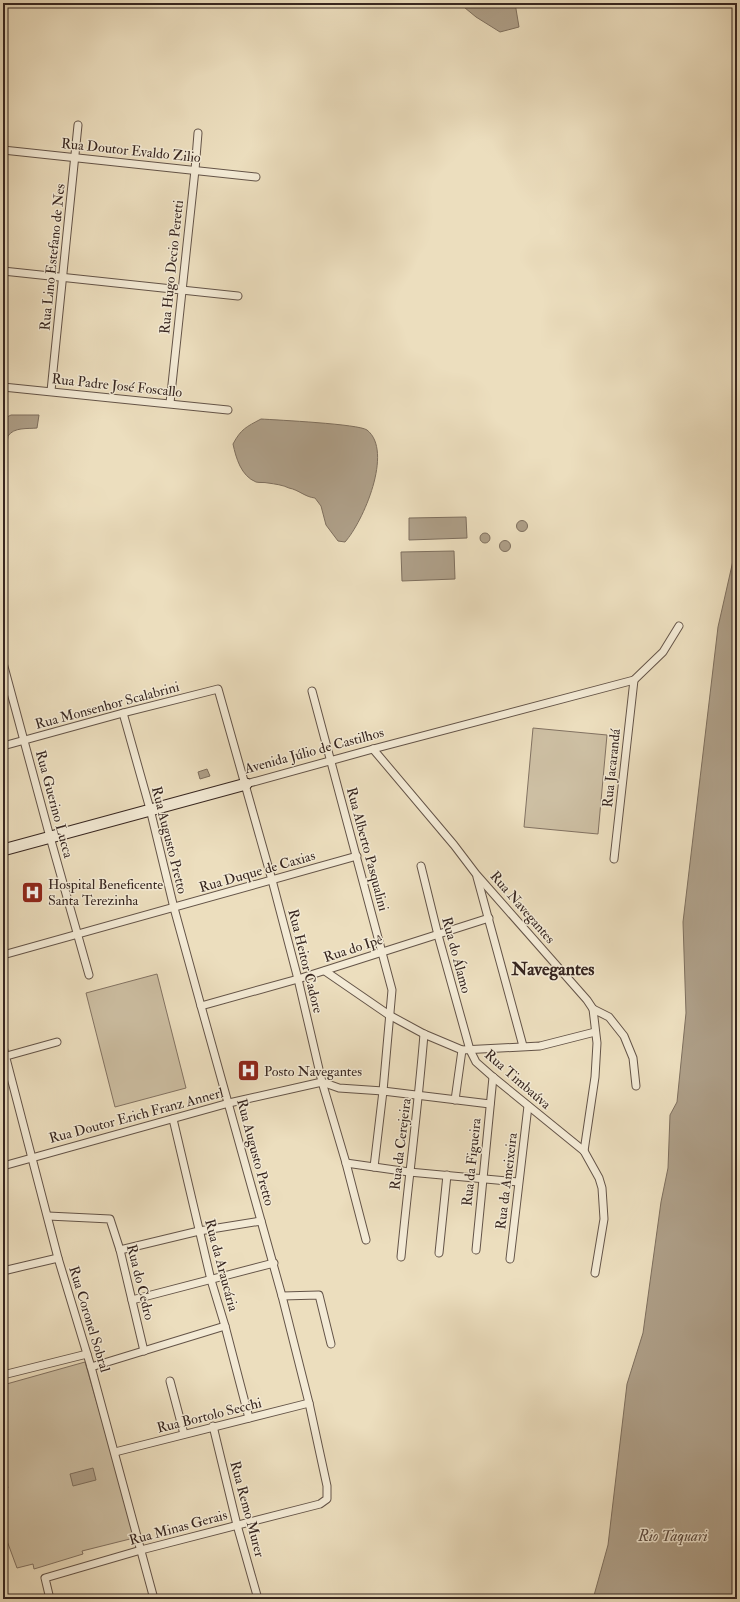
<svg xmlns="http://www.w3.org/2000/svg" width="740" height="1602" viewBox="0 0 740 1602" font-family="'IM FELL Double Pica',serif">
	<style>
		.green { fill: #cdbfa3; stroke: #827262 }
		.water { fill: #ae9f88; stroke: #7e6f5e }
		.lines { fill: none; stroke-linecap: round; stroke-linejoin: round }
		.street-casing { stroke: #645448; stroke-width: 9 }
		.secondary-casing { stroke: #372620; stroke-width: 13 }
		.street { stroke: #f3ead5; stroke-width: 7 }
		.secondary { stroke: #f3ead5; stroke-width: 11 }
		.labels { text-anchor: middle; stroke-width: 3; stroke-linejoin: round; paint-order: stroke }
		.street-label { font-size: 14px; fill: #372620; stroke: #f3ead5 }
		.poi-label { font-size: 14px; fill: #372620; stroke: #f3ead5; text-anchor: start }
		.water-label { font-size: 15px; font-style: italic; fill: #5b4a3f; stroke: #f3ead5 }
		.district-label { font-size: 18px; font-weight: bold; fill: #372620; stroke: #f3ead5 }
	</style>
	<rect width="100%" height="100%" fill="#ecdebe"/>
	<filter id="stains"><feTurbulence type="fractalNoise" baseFrequency=".005" numOctaves="4"/><feColorMatrix values="0 0 0 0 .2 0 0 0 0 .09 0 0 0 0 .02 0 0 0 .5 -.17"/></filter>
	<radialGradient id="worn" r=".72"><stop offset=".6" stop-color="#630" stop-opacity="0"/><stop offset="1" stop-color="#630" stop-opacity=".3"/></radialGradient>
	<!-- green -->
	<g class="green">
		<path d="M 533,728 L 607,735 L 598,834 L 524,827 Z"/>
		<path d="M 157,974 L 186,1088 L 115,1107 L 86,993 Z"/>
		<path d="M 85,1362 L 121,1486 L 134,1538 L 82,1551 L 83,1554 L 34,1569 L 33,1564 L 17,1568 L 3,1530 L 3,1490 L 8,1488 L 3,1468 L 3,1385 Z"/>
	</g>
	<!-- water -->
	<g class="water">
		<path d="M 459,3 L 515,3 L 519,27 L 500,32 L 476,17 Z"/>
		<path d="M 11,415 L 39,415 L 37,428 C 27,429 14,427 8,436 L 3,476 L 3,419 Z"/>
		<path d="M 261,419 C 277,420 359,424 367,430 C 394,451 363,522 345,542 L 338,541 L 326,525 L 321,506 L 315,498 C 305,497 299,490 289,488 C 283,485 275,484 268,483 C 264,482 260,483 256,482 C 241,476 236,458 233,444 C 241,429 246,427 261,419 Z"/>
		<path d="M 466,517 L 467,538 L 409,540 L 409,518 Z"/>
		<circle cx="522" cy="526" r="5.5"/>
		<circle cx="485" cy="538" r="5"/>
		<circle cx="505" cy="546" r="5.5"/>
		<path d="M 737,543 L 737,1599 L 593,1599 L 608,1545 L 627,1384 L 643,1333 L 661,1202 L 668,1168 L 670,1115 L 677,1102 L 686,1013 L 683,922 L 718,627 Z"/>
		<path d="M 454,551 L 455,579 L 402,581 L 401,552 Z"/>
		<path d="M 207,769 L 210,776 L 200,779 L 198,772 Z"/>
		<path d="M 93,1468 L 96,1480 L 73,1486 L 70,1474 Z"/>
	</g>
	<g class="lines">
		<defs>
			<g id="street">
				<path d="M 3,150 L 256,177"/>
				<path d="M 3,271 L 238,296"/>
				<path d="M 3,387 L 228,410"/>
				<path d="M 51,391 L 78,125"/>
				<path d="M 170,403 L 195,170 L 198,133"/>
				<path d="M 3,663 L 50,837 L 89,975"/>
				<path d="M 312,691 L 392,990 L 383,1091 L 374,1167"/>
				<path d="M 3,746 L 123,713 L 218,689 L 272,880 L 298,979 L 322,1082 L 346,1163 L 366,1240"/>
				<path d="M 373,749 L 454,845 L 476,874 L 587,1000 L 593,1009 L 597,1043 L 595,1077 L 584,1151"/>
				<path d="M 246,784 L 373,749 L 634,680 L 663,652 L 679,626"/>
				<path d="M 614,859 L 634,680"/>
				<path d="M 421,866 L 438,935 L 470,1050 L 476,1062 L 493,1077 L 584,1151 L 599,1178 L 602,1188 L 604,1219 L 595,1273"/>
				<path d="M 477,877 L 523,1046"/>
				<path d="M 3,955 L 357,856"/>
				<path d="M 325,971 L 389,1015 L 424,1034 L 462,1050 L 540,1046 L 595,1032"/>
				<path d="M 201,1006 L 298,979 L 489,918"/>
				<path d="M 593,1009 L 609,1017 L 624,1036 L 633,1058 L 636,1086"/>
				<path d="M 3,1047 L 58,1258 L 91,1367 L 154,1599"/>
				<path d="M 3,1057 L 57,1042"/>
				<path d="M 455,1100 L 462,1050"/>
				<path d="M 173,1119 L 211,1280 L 225,1326 L 249,1418"/>
				<path d="M 346,1163 L 409,1172 L 518,1182"/>
				<path d="M 3,1166 L 229,1103 L 322,1082 L 339,1088 L 383,1091 L 490,1104"/>
				<path d="M 48,1216 L 110,1219 L 120,1250 L 144,1351"/>
				<path d="M 120,1250 L 199,1231 L 261,1221"/>
				<path d="M 476,1250 L 493,1077"/>
				<path d="M 439,1253 L 447,1175"/>
				<path d="M 401,1257 C 408,1183 418,1109 424,1034"/>
				<path d="M 510,1259 L 528,1106"/>
				<path d="M 3,1271 L 58,1258"/>
				<path d="M 282,1296 L 319,1295 L 331,1344"/>
				<path d="M 132,1300 L 274,1263"/>
				<path d="M 91,1367 L 225,1326"/>
				<path d="M 3,1375 L 87,1354"/>
				<path d="M 170,1381 L 184,1434"/>
				<path d="M 213,1426 L 237,1525 L 258,1599"/>
				<path d="M 115,1452 L 309,1403"/>
				<path d="M 50,1599 L 45,1578 L 141,1550 L 320,1504 L 327,1499 L 327,1486 L 309,1403 L 282,1296 L 201,1006 L 174,908 L 150,809 L 123,713"/>
			</g>
			<path id="secondary" d="M 3,850 L 246,784"/>
		</defs>
		<!-- street casing -->
		<use href="#street" class="street-casing"/>
		<!-- secondary casing -->
		<use href="#secondary" class="secondary-casing"/>
		<!-- street -->
		<use href="#street" class="street"/>
		<!-- secondary -->
		<use href="#secondary" class="secondary"/>
	</g>
	<!-- icons -->
	<defs>
		<symbol id="hospital-square" viewBox="-11 -11 22 22"><rect x="-9" y="-9" width="18" height="18" rx="4" fill="#8f2418" stroke="#f3ead5"/><path d="M-5-5h3v3.5h4V-5h3V5h-3V1.5h-4V5h-3Z" fill="#fff"/></symbol>
	</defs>
	<g fill-rule="evenodd">
		<use href="#hospital-square" x="20" y="880" width="25" height="25"/>
		<use href="#hospital-square" x="236" y="1058" width="25" height="25"/>
	</g>
	<g class="labels">
		<!-- street labels -->
		<g class="street-label">
			<text transform="translate(131 150) rotate(6)" y="5">Rua Doutor Evaldo Zilio</text>
			<text transform="translate(52 257) rotate(-84)" y="5">Rua Lino Estefano de Nes</text>
			<text transform="translate(171 267) rotate(-84)" y="5">Rua Hugo Decio Peretti</text>
			<text transform="translate(117 385) rotate(6)" y="5">Rua Padre José Foscallo</text>
			<text transform="translate(107 705) rotate(-15)" y="5">Rua Monsenhor Scalabrini</text>
			<text transform="translate(314 750) rotate(-15)" y="5">Avenida Júlio de Castilhos</text>
			<text transform="translate(611 768) rotate(-84)" y="5">Rua Jacarandá</text>
			<text transform="translate(55 804) rotate(75)" y="5">Rua Guerino Lucca</text>
			<text transform="translate(170 840) rotate(76)" y="5">Rua Augusto Pretto</text>
			<text transform="translate(368 849) rotate(75)" y="5">Rua Alberto Pasqualini</text>
			<text transform="translate(257 871) rotate(-16)" y="5">Rua Duque de Caxias</text>
			<text transform="translate(523 907) rotate(49)" y="5">Rua Navegantes</text>
			<text transform="translate(353 948) rotate(-18)" y="5">Rua do Ipê</text>
			<text transform="translate(457 955) rotate(75)" y="5">Rua do Álamo</text>
			<text transform="translate(306 961) rotate(76)" y="5">Rua Heitor Cadore</text>
			<text transform="translate(518 1079) rotate(41)" y="5">Rua Timbaúva</text>
			<text transform="translate(136 1115) rotate(-15)" y="5">Rua Doutor Erich Franz Annerl</text>
			<text transform="translate(400 1144) rotate(-83)" y="5">Rua da Cerejeira</text>
			<text transform="translate(256 1152) rotate(75)" y="5">Rua Augusto Pretto</text>
			<text transform="translate(471 1162) rotate(-84)" y="5">Rua da Figueira</text>
			<text transform="translate(506 1181) rotate(-83)" y="5">Rua da Ameixeira</text>
			<text transform="translate(222 1265) rotate(75)" y="5">Rua da Araucária</text>
			<text transform="translate(141 1282) rotate(76)" y="5">Rua do Cedro</text>
			<text transform="translate(90 1319) rotate(73)" y="5">Rua Coronel Sobral</text>
			<text transform="translate(209 1415) rotate(-14)" y="5">Rua Bortolo Secchi</text>
			<text transform="translate(248 1509) rotate(75)" y="5">Rua Remo Murer</text>
			<text transform="translate(178 1527) rotate(-15)" y="5">Rua Minas Gerais</text>
		</g>
		<!-- poi labels -->
		<g class="poi-label">
			<text x="48" y="889">Hospital Beneficente<tspan x="48" dy="16">Santa Terezinha</tspan></text>
			<text x="264" y="1076">Posto Navegantes</text>
		</g>
		<!-- water labels -->
		<g class="water-label">
			<text x="673" y="1541">Rio Taquari</text>
		</g>
		<!-- district labels -->
		<g class="district-label">
			<text x="553" y="975">Navegantes</text>
		</g>
	</g>
	<!-- margin -->
	<rect width="740" height="1602" fill="none" stroke="#ecdebe" stroke-width="16"/>
	<rect x="4" y="4" width="732" height="1594" fill="none" stroke="#372620" stroke-width="2"/>
	<rect x="8" y="8" width="724" height="1586" fill="none" stroke="#372620"/>
	<rect width="100%" height="100%" filter="url(#stains)"/>
	<rect width="100%" height="100%" fill="url(#worn)"/>
</svg>
